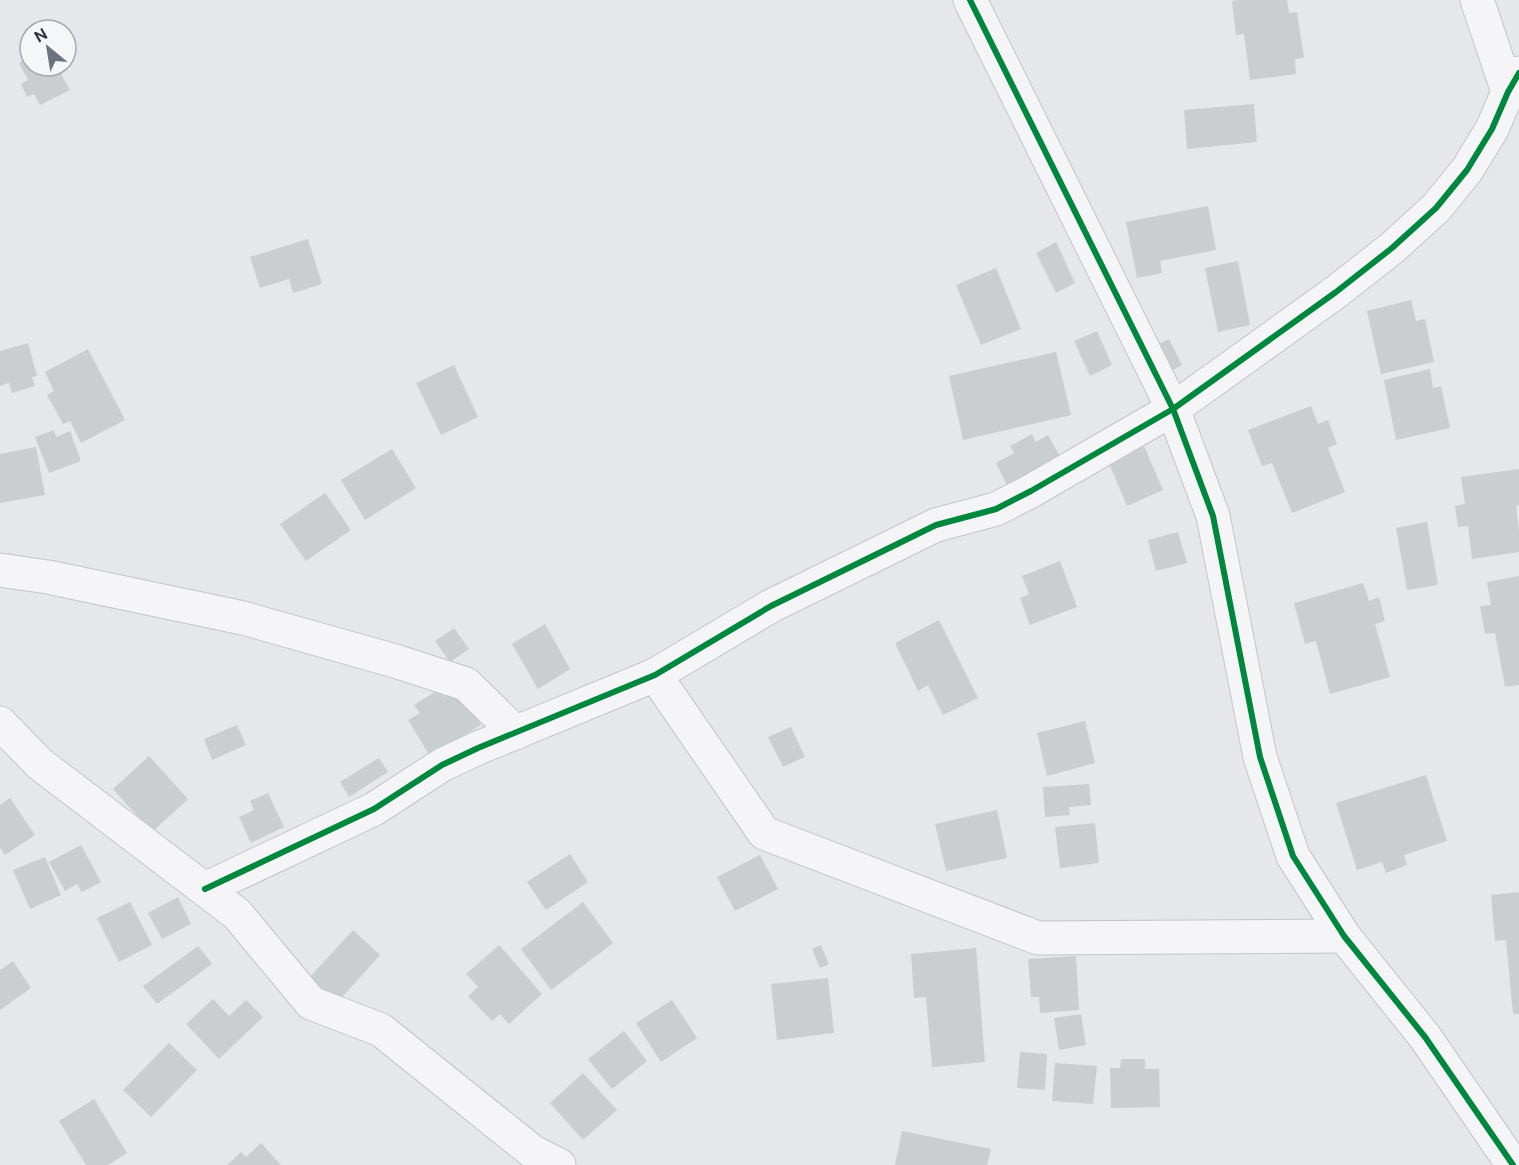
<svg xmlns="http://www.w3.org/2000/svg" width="1519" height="1165" viewBox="0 0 1519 1165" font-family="'DM Sans',sans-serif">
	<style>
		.building { fill: #cbced1 }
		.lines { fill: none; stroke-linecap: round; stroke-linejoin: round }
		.minor-casing { stroke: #c3c5c8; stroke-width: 35 }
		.minor { stroke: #f5f5f7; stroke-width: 33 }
		.cycleway-casing { stroke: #f4f6f8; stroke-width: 10 }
		.cycleway { stroke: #00873e; stroke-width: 6 }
	</style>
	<rect width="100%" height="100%" fill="#e5e7ea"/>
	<!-- building -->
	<g class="building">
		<path d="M 1239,0 L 1287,0 L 1289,13 L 1297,12 L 1304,58 L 1295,59 L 1296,74 L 1250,80 L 1244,34 L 1236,35 L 1232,1 Z"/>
		<path d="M 30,57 L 30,66 L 57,66 L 70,90 L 40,105 L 34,94 L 27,97 L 21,84 L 28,80 L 19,63 Z"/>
		<path d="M 1254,104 L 1257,142 L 1187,149 L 1184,110 Z"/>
		<path d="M 1208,206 L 1216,250 L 1160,261 L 1162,273 L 1137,278 L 1126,222 Z"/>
		<path d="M 308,239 L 322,284 L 293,293 L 289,279 L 260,288 L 250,257 Z"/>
		<path d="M 1056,242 L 1075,283 L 1056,293 L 1036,253 Z"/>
		<path d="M 1238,261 L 1250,325 L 1218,332 L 1205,268 Z"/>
		<path d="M 996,268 L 1021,329 L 981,345 L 956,285 Z"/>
		<path d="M 1411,300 L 1416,321 L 1425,319 L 1434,362 L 1381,374 L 1367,311 Z"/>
		<path d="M 1097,331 L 1112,365 L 1090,376 L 1074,341 Z"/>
		<path d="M 1169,339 L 1182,365 L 1163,375 L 1149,349 Z"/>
		<path d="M 28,343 L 37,376 L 32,377 L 35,386 L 12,393 L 9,383 L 0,386 L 0,351 Z"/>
		<path d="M 88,349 L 125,420 L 81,443 L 70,421 L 63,424 L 47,395 L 54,391 L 45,372 Z"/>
		<path d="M 1056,352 L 1071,415 L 963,440 L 949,376 Z"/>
		<path d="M 454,365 L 478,417 L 441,435 L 416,383 Z"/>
		<path d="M 1430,369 L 1433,388 L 1441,386 L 1450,428 L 1396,440 L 1384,380 Z"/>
		<path d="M 1311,406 L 1318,424 L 1328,420 L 1337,444 L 1328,448 L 1345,492 L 1292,513 L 1272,463 L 1262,466 L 1248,430 Z"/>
		<path d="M 54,430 L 56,437 L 70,431 L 81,461 L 49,473 L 35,437 Z"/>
		<path d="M 1032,434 L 1036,442 L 1048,435 L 1063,462 L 1010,491 L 996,463 L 1014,453 L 1010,446 Z"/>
		<path d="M 1144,446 L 1163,490 L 1127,506 L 1108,461 Z"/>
		<path d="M 36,447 L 45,495 L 0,503 L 0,454 Z"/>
		<path d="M 392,449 L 416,488 L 365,520 L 341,480 Z"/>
		<path d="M 1519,469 L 1519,505 L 1516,506 L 1519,530 L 1519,552 L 1472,559 L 1468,526 L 1458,527 L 1455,506 L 1465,504 L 1461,477 Z"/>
		<path d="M 325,493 L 351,530 L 306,561 L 280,524 Z"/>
		<path d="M 1427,522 L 1438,585 L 1407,590 L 1396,528 Z"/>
		<path d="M 1178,532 L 1187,563 L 1156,571 L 1148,540 Z"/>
		<path d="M 1060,561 L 1077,607 L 1030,625 L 1020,598 L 1029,594 L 1022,576 Z"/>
		<path d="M 1519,576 L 1519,685 L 1505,687 L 1495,633 L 1485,634 L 1480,606 L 1491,605 L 1487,582 Z"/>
		<path d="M 1363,583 L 1369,601 L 1379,597 L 1385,621 L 1375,624 L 1390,677 L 1330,694 L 1316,641 L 1305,644 L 1294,603 Z"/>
		<path d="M 939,620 L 978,698 L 943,715 L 928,685 L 918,691 L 895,643 Z"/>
		<path d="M 545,624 L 570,669 L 538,689 L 512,644 Z"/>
		<path d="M 454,628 L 469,649 L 450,662 L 435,641 Z"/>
		<path d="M 440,689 L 444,697 L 458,689 L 481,725 L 430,756 L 408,720 L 420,713 L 414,705 Z"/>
		<path d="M 1085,721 L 1095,763 L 1047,776 L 1037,733 Z"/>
		<path d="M 237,725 L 246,745 L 212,760 L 204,739 Z"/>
		<path d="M 791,727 L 805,757 L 783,767 L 768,737 Z"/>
		<path d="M 149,756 L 188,799 L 152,832 L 113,789 Z"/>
		<path d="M 379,758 L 388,772 L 349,797 L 340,782 Z"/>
		<path d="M 1426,775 L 1447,841 L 1404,855 L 1407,865 L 1386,873 L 1382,862 L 1357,870 L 1336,803 Z"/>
		<path d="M 1089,784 L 1091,805 L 1069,807 L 1070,815 L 1045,817 L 1043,787 Z"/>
		<path d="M 268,793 L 284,827 L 251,843 L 239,817 L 254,810 L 250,801 Z"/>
		<path d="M 10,798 L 35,835 L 5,855 L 0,848 L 0,805 Z"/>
		<path d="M 997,810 L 1007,858 L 946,871 L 935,824 Z"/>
		<path d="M 1095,823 L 1099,863 L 1060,868 L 1055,827 Z"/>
		<path d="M 81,845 L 101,882 L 82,892 L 77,884 L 65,891 L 49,862 Z"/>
		<path d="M 570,854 L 588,882 L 546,910 L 527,882 Z"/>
		<path d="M 760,855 L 778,889 L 735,911 L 717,877 Z"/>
		<path d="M 45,857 L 61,895 L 30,909 L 13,870 Z"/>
		<path d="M 1519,892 L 1519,1014 L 1513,1014 L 1506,940 L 1495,941 L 1491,895 Z"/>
		<path d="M 178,897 L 191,924 L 162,939 L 148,913 Z"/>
		<path d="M 130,902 L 152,945 L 119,962 L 97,918 Z"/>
		<path d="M 583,902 L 613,943 L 551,990 L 521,949 Z"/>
		<path d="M 353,930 L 380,955 L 337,1003 L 309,978 Z"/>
		<path d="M 499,945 L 542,994 L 509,1024 L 500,1014 L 492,1021 L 468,996 L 478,987 L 466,974 Z"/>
		<path d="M 821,945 L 829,964 L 820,968 L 812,949 Z"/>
		<path d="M 198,946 L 212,964 L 157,1004 L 143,986 Z"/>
		<path d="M 976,948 L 985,1062 L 932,1067 L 926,997 L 914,998 L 911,954 Z"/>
		<path d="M 1076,956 L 1079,1010 L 1040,1013 L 1039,997 L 1031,997 L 1028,959 Z"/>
		<path d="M 13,961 L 31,988 L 0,1010 L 0,970 Z"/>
		<path d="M 828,978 L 834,1033 L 777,1040 L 771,984 Z"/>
		<path d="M 213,999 L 229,1016 L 246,1000 L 263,1017 L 219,1059 L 186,1024 Z"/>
		<path d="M 672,1000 L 697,1038 L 661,1062 L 636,1023 Z"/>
		<path d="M 1081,1014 L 1086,1045 L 1059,1050 L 1054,1018 Z"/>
		<path d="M 624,1031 L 647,1061 L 612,1089 L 588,1059 Z"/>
		<path d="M 169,1043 L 197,1070 L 151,1117 L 123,1090 Z"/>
		<path d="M 1020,1052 L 1047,1054 L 1045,1090 L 1017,1088 Z"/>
		<path d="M 1121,1059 L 1145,1059 L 1145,1069 L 1159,1069 L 1160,1107 L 1111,1108 L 1110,1068 L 1120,1068 Z"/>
		<path d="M 1055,1063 L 1097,1066 L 1093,1104 L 1052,1101 Z"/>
		<path d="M 583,1073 L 617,1110 L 583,1140 L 550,1103 Z"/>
		<path d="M 94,1099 L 127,1153 L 108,1165 L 86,1165 L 59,1121 Z"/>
		<path d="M 902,1131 L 991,1149 L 987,1165 L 895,1165 Z"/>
		<path d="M 261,1143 L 281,1165 L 227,1165 L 241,1152 L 246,1157 Z"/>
	</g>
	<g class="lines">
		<defs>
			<g id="minor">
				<path d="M 970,0 L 1173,409 L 1213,516 L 1260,757 L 1293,856 L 1344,936 L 1425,1037 L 1513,1165"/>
				<path d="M 1477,0 L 1508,92"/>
				<path d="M 0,570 L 48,577 L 243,618 L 395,661 L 466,684 L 516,733"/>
				<path d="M 655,675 L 764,833 L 1038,938 L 1344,936"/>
				<path d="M 0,723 L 40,764 L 237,914 L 311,1003 L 381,1030 L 533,1152 L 559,1165"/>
				<path d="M 205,889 L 374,809 L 442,765 L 478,748 L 655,675 L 771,606 L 936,525 L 996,509 L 1031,491 L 1173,409 L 1336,292 L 1392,248 L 1436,208 L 1467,170 L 1492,129 L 1508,92 L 1519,73"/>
			</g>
		</defs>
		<!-- minor casing -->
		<use href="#minor" class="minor-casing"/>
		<!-- minor -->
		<use href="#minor" class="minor"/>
		<defs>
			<g id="cycleway">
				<path d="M 970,0 L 1173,409 L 1213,516 L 1260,757 L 1293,856 L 1344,936 L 1425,1037 L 1513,1165"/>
				<path d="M 205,889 L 374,809 L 442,765 L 478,748 L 655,675 L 771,606 L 936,525 L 996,509 L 1031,491 L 1173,409 L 1336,292 L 1392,248 L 1436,208 L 1467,170 L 1492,129 L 1508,92 L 1519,73"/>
			</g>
		</defs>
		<!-- cycleway casing -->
		<use href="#cycleway" class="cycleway-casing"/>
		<!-- cycleway -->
		<use href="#cycleway" class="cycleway"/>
	</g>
	<!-- north arrow -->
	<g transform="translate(48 48) rotate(330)"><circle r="28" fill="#f4f6f8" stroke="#a4a8b0" stroke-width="1.5"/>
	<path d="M0-4.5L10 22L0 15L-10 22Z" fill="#6d727d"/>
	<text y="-9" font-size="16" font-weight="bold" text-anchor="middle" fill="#2d3343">N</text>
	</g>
</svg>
